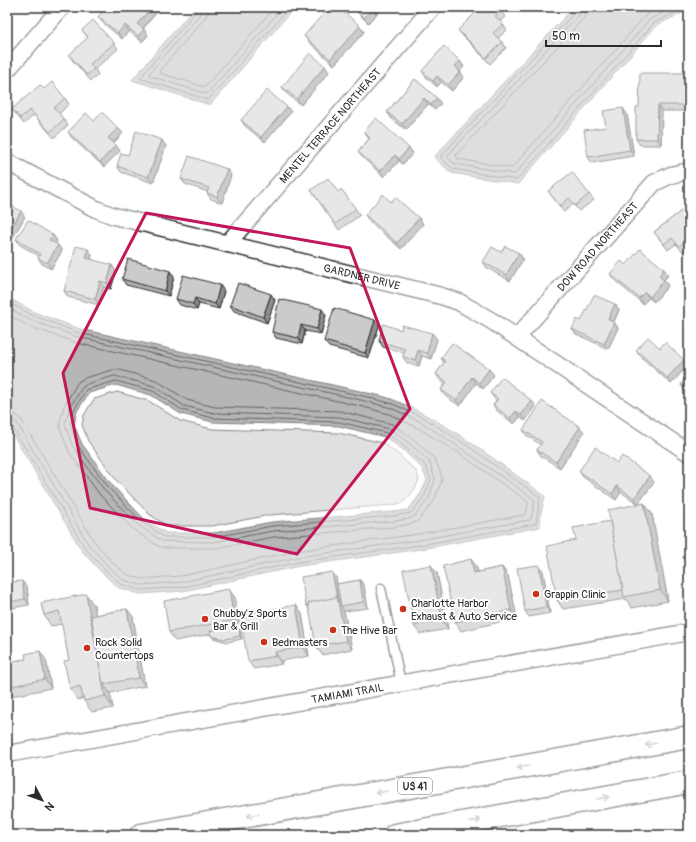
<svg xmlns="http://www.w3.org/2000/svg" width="696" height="842" viewBox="0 0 696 842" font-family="Pangolin,sans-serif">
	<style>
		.green { fill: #e0e0e0; stroke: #868686 }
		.water { fill: #b6b6b6; stroke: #7e7e7e; fill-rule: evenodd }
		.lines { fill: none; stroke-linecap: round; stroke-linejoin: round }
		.shore { stroke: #636363; stroke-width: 1 }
		.service-casing { stroke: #2b2b2b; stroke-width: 11 }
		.minor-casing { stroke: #2b2b2b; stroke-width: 19 }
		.primary-casing { stroke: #2b2b2b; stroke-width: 25 }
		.service { stroke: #fff; stroke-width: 8 }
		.minor { stroke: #fff; stroke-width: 16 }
		.primary { stroke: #fff; stroke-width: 22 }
		.wall { fill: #afafaf; stroke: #2b2b2b }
		.shaded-wall { fill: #8e8e8e; stroke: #2b2b2b }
		.building { fill: #cbcbcb; stroke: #2b2b2b }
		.oneway { stroke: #a0a0a0 }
		.marked { fill: none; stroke: #c2185b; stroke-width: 3; stroke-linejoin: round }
		.poi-dot { fill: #c8321e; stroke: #fff; stroke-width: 1.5 }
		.labels { text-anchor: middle; stroke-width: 4; stroke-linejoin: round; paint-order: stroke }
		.shield { fill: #fff; stroke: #6b6b6b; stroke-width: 1 }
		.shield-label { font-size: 10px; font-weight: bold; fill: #2b2b2b }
		.street-label { font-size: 11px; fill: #2b2b2b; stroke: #fff }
		.poi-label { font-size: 11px; fill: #2b2b2b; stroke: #fff; text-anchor: start }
	</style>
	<rect width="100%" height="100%" fill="#fff"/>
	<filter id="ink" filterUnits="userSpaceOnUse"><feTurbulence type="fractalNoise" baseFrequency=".025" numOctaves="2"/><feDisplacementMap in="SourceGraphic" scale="8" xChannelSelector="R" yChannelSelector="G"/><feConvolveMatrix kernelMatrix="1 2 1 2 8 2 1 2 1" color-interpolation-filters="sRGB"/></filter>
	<g filter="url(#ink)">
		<!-- green -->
		<path class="green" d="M 117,392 L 149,401 L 180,421 L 212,429 L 339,433 L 383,443 L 399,455 L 416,471 L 419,479 L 415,489 L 403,503 L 391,505 L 270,515 L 212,526 L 167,526 L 149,514 L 117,481 L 88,441 L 82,425 L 84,415 L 94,399 Z"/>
		<!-- water -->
		<g class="water">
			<path d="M 195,7 L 295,7 L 210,105 L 132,80 Z"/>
			<path d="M 574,7 L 689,7 L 689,10 L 657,25 L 518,184 L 451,173 L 434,157 Z"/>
			<path d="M 7,297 L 34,312 L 80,329 L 364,392 C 374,395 386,396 396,401 C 450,423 497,462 545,496 L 540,517 L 540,527 L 421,549 L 300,566 L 183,591 L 140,594 L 119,588 L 102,573 L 82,551 L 9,428 L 7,420 ZM 116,385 L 151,395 L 181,414 L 213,422 L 339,426 L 385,437 L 403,450 L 422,468 L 427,480 L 421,493 L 408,510 L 393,512 L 272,522 L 214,533 L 166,533 L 144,519 L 112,485 L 82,444 L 74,425 L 77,411 L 89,393 Z"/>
		</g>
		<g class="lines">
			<!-- shore -->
			<g class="shore">
				<path d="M 197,7 L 196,11 L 140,78 L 142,79 L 208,100 L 290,7"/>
				<path d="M 202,7 L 200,14 L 149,74 L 150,76 L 207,94 L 283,7"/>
				<path d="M 208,7 L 208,12 L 205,18 L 160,70 L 160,73 L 205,87 L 275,7"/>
				<path d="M 577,7 L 576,11 L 441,156 L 441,158 L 453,169 L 517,180 L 654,23 L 686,7"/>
				<path d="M 582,7 L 579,15 L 448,155 L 448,158 L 455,164 L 515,174 L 650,19 L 675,7"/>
				<path d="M 588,7 L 587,13 L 584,18 L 456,155 L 458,159 L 512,168 L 646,15 L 661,7"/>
				<path d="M 7,302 L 32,315 L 79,333 L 363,396 L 393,404 L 424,418 L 465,444 L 540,497 L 540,499 L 536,523 L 534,524 L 420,545 L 299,562 L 183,587 L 140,590 L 121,584 L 105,570 L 85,548 L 12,426 L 7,423"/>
				<path d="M 7,307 L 30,320 L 78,337 L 361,400 L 391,408 L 421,422 L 462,449 L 534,499 L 535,501 L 531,519 L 529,520 L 419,540 L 298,557 L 182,582 L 141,585 L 123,580 L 108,566 L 89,545 L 17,423 L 12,419 L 7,418"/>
				<path d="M 7,314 L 28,326 L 77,343 L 360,406 L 389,414 L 418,428 L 459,453 L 527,501 C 529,505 527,513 524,515 L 418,534 L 297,551 L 181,576 L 142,579 L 126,574 L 112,562 L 94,541 L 21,419 L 15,414 L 7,412"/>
				<path d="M 113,370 L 120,370 L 156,380 L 187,400 L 215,407 L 340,411 L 392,424 L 412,438 L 434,458 L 441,474 L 442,480 L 434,501 L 418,521 L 411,524 L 394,527 L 274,537 L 215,548 L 165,548 L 158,546 L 134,530 L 100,495 L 69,452 L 60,428 L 60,422 L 64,406 L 78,382 L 85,378 Z"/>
				<path d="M 115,376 L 154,386 L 184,406 L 214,413 L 339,417 L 390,429 L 409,443 L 429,461 L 435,479 L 429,498 L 415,516 L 409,519 L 394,521 L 273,531 L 214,542 L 162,541 L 138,525 L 105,491 L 73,447 L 66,428 L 65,423 L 70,407 L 82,388 L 87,384 Z"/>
				<path d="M 116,381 L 153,391 L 182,410 L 213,418 L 339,422 L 387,433 L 405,447 L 425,465 L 431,479 L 425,495 L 411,513 L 393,516 L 272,526 L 214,537 L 164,537 L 142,522 L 109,488 L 78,446 L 70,424 L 74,410 L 86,390 Z"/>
			</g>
			<defs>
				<path id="service" d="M 381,588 L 401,683"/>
				<g id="minor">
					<path d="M 7,70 L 62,7"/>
					<path id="s1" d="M 7,162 L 96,209 L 114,216 L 441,296 L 459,302 L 492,321 L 689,453"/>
					<path id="s2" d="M 227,244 L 433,7"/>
					<path id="s3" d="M 517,337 L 654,183 L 671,175 L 689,171"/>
					<path id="s4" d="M 7,754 L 689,632"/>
				</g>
				<g id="primary">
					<path d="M 141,835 L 689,737"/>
					<path d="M 395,835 L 689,782"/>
				</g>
			</defs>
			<!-- service casing -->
			<use href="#service" class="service-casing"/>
			<!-- minor casing -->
			<use href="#minor" class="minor-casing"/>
			<!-- primary casing -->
			<use href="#primary" class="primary-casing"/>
			<!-- service -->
			<use href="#service" class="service"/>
			<!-- minor -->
			<use href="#minor" class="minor"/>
			<!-- primary -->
			<use href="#primary" class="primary"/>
		</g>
		<!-- wall -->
		<g class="wall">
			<path d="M 152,7 L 156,13 L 143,29 L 148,35 L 142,42 L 129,31 L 122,39 L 102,22 L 98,17 Z"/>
			<path d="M 353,7 L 383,7 L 368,23 L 357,12 Z"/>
			<path d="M 501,11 L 505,17 L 500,21 L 507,30 L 498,38 L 502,42 L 506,48 L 490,64 L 462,35 L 458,30 Z"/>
			<path d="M 360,26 L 364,32 L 334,65 L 308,41 L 304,36 Z"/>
			<path d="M 82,30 L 114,43 L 118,49 L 95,69 L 98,75 L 91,81 L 73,61 L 69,55 L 88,38 Z"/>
			<path d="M 460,61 L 464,67 L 460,71 L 464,77 L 452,91 L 441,82 L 437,87 L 426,77 L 422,71 Z"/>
			<path d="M 689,62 L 689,111 L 662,111 L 661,145 L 640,145 L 636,139 L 639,107 L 689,73 Z"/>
			<path d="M 329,72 L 301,105 L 286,93 L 282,87 Z"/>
			<path d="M 415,79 L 441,104 L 435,110 L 428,104 L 406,130 L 391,118 L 387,112 Z"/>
			<path d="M 44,89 L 65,98 L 69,104 L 59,114 L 68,125 L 54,138 L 34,115 L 24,124 L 12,109 Z"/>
			<path d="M 287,107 L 291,112 L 265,142 L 245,126 L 241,120 Z"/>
			<path d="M 627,114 L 634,156 L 592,163 L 588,157 L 606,127 Z"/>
			<path d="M 94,121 L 118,128 L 123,133 L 114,143 L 120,151 L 104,167 L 72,138 L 68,132 Z"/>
			<path d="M 364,132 L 409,148 L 413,153 L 403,164 L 399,161 L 384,177 L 362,157 L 358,152 L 369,139 Z"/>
			<path d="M 166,146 L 153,183 L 121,172 L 117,166 L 128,155 Z"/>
			<path d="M 231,175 L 222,203 L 211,199 L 207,193 L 208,192 L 185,184 L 181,179 Z"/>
			<path d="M 341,189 L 360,215 L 339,230 L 311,190 L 338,192 Z"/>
			<path d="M 548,191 L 589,194 L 594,200 L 579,211 L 573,204 L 564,212 Z"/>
			<path d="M 391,202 L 419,218 L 423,224 L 401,249 L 369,221 L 365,215 Z"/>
			<path d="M 689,205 L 689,248 L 683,252 L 676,244 L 668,250 L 654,232 Z"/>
			<path d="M 53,235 L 57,241 L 55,244 L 58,245 L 62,251 L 51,269 L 42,264 L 38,258 L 39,256 L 20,245 L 16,239 Z"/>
			<path d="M 88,249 L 92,255 L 91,259 L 116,271 L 111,289 L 104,287 L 99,305 L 68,297 L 64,291 Z"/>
			<path d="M 501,252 L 519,253 L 523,259 L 510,281 L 487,268 L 483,262 Z"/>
			<path d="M 626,265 L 668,275 L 664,280 L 668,286 L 654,302 L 649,298 L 643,304 L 614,280 L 610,274 Z"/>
			<path d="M 170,271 L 174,277 L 169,296 L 126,285 L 122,279 Z"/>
			<path d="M 224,291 L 219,309 L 199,304 L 197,310 L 180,305 L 176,299 Z"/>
			<path d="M 275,300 L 267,323 L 234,311 L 230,305 Z"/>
			<path d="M 615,304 L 619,310 L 614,322 L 618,328 L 608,349 L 576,334 L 572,329 L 581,321 Z"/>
			<path d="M 326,315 L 321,334 L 305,331 L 302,344 L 276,338 L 272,332 Z"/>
			<path d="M 379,326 L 369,358 L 329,347 L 324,341 Z"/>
			<path d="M 401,330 L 437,339 L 431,359 L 422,356 L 419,366 L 407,363 L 403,357 L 404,353 L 383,347 L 379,341 Z"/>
			<path d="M 660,348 L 688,365 L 671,384 L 640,356 L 636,350 Z"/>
			<path d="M 441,358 L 494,375 L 483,389 L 476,383 L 460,406 L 445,396 L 441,390 L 445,384 L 440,380 L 436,374 L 444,363 Z"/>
			<path d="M 689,371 L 689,393 L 685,391 L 681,385 Z"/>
			<path d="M 490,393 L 536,406 L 525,421 L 520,417 L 514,424 L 497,411 L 493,405 L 496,401 L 494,398 Z"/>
			<path d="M 523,430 L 584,432 L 560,468 L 541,456 L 537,450 L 541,445 L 527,436 Z"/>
			<path d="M 617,463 L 654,482 L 638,504 L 621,492 L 616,500 L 583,477 L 579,471 Z"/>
			<path d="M 644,503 L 652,514 L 668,601 L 632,608 L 626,599 L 563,609 L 557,600 L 576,540 Z"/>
			<path d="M 502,567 L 508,576 L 517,618 L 461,631 L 455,622 L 477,568 L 478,572 Z"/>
			<path d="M 543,571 L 550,613 L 529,617 L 525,611 Z"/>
			<path d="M 437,573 L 448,629 L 420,634 L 414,626 Z"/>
			<path d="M 336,577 L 337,584 L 360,580 L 364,586 L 368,608 L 344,611 L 352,649 L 322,655 L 316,646 L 310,610 L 306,605 Z"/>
			<path d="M 27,587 L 29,605 L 12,608 L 8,602 Z"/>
			<path d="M 229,589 L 235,598 L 240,628 L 242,639 L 227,642 L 213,638 L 211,636 L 211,634 L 175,641 L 169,632 Z"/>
			<path d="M 41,603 L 94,605 L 95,615 L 127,609 L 133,617 L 145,686 L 110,693 L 113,708 L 92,712 L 84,701 L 83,698 L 78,700 L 70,689 L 69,660 L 62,624 L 51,626 L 44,615 Z"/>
			<path d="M 302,614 L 309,656 L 281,661 L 282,664 L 254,669 L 248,661 Z"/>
			<path d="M 26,659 L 46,660 L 51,688 L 7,697 L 7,662 Z"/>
		</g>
		<!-- shaded-wall -->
		<g class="shaded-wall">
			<path d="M 152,7 L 156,13 L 141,30 L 137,24 Z"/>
			<path d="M 374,7 L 383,7 L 368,23 L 364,18 Z"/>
			<path d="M 125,25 L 129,31 L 122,39 L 118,33 Z"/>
			<path d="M 360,26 L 364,32 L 334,65 L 330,59 Z"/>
			<path d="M 144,29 L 148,35 L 142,42 L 138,36 Z"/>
			<path d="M 460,61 L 464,67 L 459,72 L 455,66 Z"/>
			<path d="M 325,66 L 329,72 L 301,105 L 297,99 Z"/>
			<path d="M 460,72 L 464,77 L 452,91 L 448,85 Z"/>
			<path d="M 437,76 L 441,82 L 437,87 L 433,81 Z"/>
			<path d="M 685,86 L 689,92 L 689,111 L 685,105 Z"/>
			<path d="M 424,98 L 428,104 L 406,130 L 402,124 Z"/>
			<path d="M 437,98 L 441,104 L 435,110 L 431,105 Z"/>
			<path d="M 658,105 L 662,111 L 661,145 L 657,139 Z"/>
			<path d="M 287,107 L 291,112 L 265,142 L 261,137 Z"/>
			<path d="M 623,108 L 627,114 L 634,156 L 630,150 Z"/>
			<path d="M 118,128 L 123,133 L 112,144 L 108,138 Z"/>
			<path d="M 162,140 L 166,146 L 153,183 L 148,177 Z"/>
			<path d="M 116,145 L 120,151 L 104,167 L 100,162 Z"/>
			<path d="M 409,148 L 413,153 L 403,164 L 399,159 Z"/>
			<path d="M 395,155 L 399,161 L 384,177 L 380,171 Z"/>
			<path d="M 227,169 L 231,175 L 222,203 L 217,197 Z"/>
			<path d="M 21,211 L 25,217 L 8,246 L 7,244 L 7,236 Z"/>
			<path d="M 419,218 L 423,224 L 401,249 L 397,243 Z"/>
			<path d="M 53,235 L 57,241 L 54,246 L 49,240 Z"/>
			<path d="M 58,245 L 62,251 L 51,269 L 47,263 Z"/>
			<path d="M 88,249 L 92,255 L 90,263 L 86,258 Z"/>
			<path d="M 519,253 L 523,259 L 510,281 L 506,275 Z"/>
			<path d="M 112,265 L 116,271 L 111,289 L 107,283 Z"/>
			<path d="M 664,269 L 668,275 L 664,280 L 668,286 L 654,302 L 650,297 L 659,276 Z"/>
			<path d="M 170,271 L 174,277 L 169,296 L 165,291 Z"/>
			<path d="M 100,281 L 104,287 L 99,305 L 95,299 Z"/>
			<path d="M 220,285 L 224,291 L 219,309 L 215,304 Z"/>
			<path d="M 645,292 L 649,298 L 643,304 L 639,298 Z"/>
			<path d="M 271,294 L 275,300 L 267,323 L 263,317 Z"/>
			<path d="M 195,298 L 199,304 L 197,310 L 193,304 Z"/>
			<path d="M 615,304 L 619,310 L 612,325 L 608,319 Z"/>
			<path d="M 322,309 L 326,315 L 321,334 L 317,329 Z"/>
			<path d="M 375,320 L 379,326 L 369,358 L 365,353 Z"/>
			<path d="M 614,322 L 618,328 L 608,349 L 604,344 Z"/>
			<path d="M 301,325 L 305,331 L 302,344 L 298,338 Z"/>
			<path d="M 432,333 L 437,339 L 431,359 L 427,353 Z"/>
			<path d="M 418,350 L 422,356 L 419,366 L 415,360 Z"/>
			<path d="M 684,360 L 688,365 L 671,384 L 667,378 Z"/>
			<path d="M 489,369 L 494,375 L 483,389 L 479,383 Z"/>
			<path d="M 472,377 L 476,383 L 460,406 L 456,400 Z"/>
			<path d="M 532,401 L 536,406 L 525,421 L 521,415 Z"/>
			<path d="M 516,411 L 520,417 L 514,424 L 510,418 Z"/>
			<path d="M 580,427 L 584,432 L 560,468 L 556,462 Z"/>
			<path d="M 650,476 L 654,482 L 638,504 L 634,498 Z"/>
			<path d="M 617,486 L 621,492 L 616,500 L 612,494 Z"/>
			<path d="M 644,503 L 652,514 L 668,601 L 660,590 Z"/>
			<path d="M 471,559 L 477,568 L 480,582 L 474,573 Z"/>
			<path d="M 431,565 L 437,573 L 448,629 L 442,620 Z"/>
			<path d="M 539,565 L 543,571 L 550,613 L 546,607 Z"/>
			<path d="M 502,567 L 508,576 L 517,618 L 511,610 Z"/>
			<path d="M 332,572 L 336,577 L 340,602 L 341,606 L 344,611 L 352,649 L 346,641 Z"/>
			<path d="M 360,580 L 364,586 L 368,608 L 363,602 Z"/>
			<path d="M 22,581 L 27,587 L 29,605 L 25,599 Z"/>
			<path d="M 229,589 L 235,598 L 240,628 L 242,639 L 240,636 L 238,625 L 234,620 Z"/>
			<path d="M 86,594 L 94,605 L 108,684 L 103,684 L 110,693 L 113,708 L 105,696 Z"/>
			<path d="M 296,605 L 302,614 L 309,656 L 303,647 Z"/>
			<path d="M 127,609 L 133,617 L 145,686 L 139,678 Z"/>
			<path d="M 40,651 L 46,660 L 51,688 L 45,679 Z"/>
			<path d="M 275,652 L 281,661 L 282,664 L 276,656 Z"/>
		</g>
		<!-- building -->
		<g class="building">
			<path d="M 106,7 L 152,7 L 137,24 L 144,29 L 138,36 L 125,25 L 118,33 L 98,17 Z"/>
			<path d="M 329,7 L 338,7 L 360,26 L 330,59 L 304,36 Z"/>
			<path d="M 353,7 L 374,7 L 364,18 Z"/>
			<path d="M 481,7 L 497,7 L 501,11 L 495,16 L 503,24 L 493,33 L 502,42 L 486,58 L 458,30 Z"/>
			<path d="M 93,20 L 114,43 L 90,64 L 94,69 L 87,75 L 69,55 L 88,37 L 82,30 Z"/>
			<path d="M 444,46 L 460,61 L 455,66 L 460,72 L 448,85 L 437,76 L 433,81 L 422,71 Z"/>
			<path d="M 310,53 L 325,66 L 297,99 L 282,87 Z"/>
			<path d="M 689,62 L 689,86 L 685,86 L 685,105 L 658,105 L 657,139 L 636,139 L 636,107 L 639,107 L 640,73 L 689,73 Z"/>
			<path d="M 415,79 L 437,98 L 431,105 L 424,98 L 402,124 L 387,112 Z"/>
			<path d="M 52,82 L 65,98 L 54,108 L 64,119 L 50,132 L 30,110 L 20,118 L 12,109 L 40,85 L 44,89 Z"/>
			<path d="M 267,90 L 287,107 L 261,137 L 241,120 Z"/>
			<path d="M 623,108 L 630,150 L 588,157 L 584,130 L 606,127 L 603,111 Z"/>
			<path d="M 102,112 L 118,128 L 108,138 L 116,145 L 100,162 L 68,132 L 86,113 L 94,121 Z"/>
			<path d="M 376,118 L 409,148 L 399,159 L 395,155 L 380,171 L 358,152 L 370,138 L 364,132 Z"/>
			<path d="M 136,131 L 162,140 L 148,177 L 117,166 L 121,153 L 128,155 Z"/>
			<path d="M 189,156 L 227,169 L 217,197 L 207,193 L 209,188 L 181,179 Z"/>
			<path d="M 572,172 L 589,194 L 575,206 L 569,198 L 560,206 L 548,191 Z"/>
			<path d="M 328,178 L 338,192 L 341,189 L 356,209 L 335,224 L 311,190 Z"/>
			<path d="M 383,194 L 391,202 L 395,197 L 419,218 L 397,243 L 365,215 Z"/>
			<path d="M 7,203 L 21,211 L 7,236 Z"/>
			<path d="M 689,205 L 689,231 L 686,233 L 689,237 L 689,239 L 679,246 L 672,238 L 664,244 L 654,232 Z"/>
			<path d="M 28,220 L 53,235 L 49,240 L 58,245 L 47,263 L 38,258 L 40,254 L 16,239 Z"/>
			<path d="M 76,246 L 88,249 L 86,258 L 112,265 L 107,283 L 100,281 L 95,299 L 64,291 Z"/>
			<path d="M 505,246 L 519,253 L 506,275 L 483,262 L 492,247 L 501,252 Z"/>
			<path d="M 640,249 L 664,269 L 659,276 L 664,280 L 650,297 L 645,292 L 639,298 L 610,274 L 621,261 L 626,265 Z"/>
			<path d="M 128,259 L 170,271 L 165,291 L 122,279 Z"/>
			<path d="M 183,275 L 220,285 L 215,304 L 195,298 L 193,304 L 176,299 Z"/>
			<path d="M 238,283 L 271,294 L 263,317 L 230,305 Z"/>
			<path d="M 594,295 L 615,304 L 608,319 L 614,322 L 604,344 L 572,329 L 577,319 L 581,321 Z"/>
			<path d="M 279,299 L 322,309 L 317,329 L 301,325 L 298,338 L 272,332 Z"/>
			<path d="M 334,308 L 375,320 L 365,353 L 324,341 Z"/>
			<path d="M 383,324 L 401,330 L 402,325 L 432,333 L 427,353 L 418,350 L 415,360 L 403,357 L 405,349 L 379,341 Z"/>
			<path d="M 648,337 L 660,348 L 665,342 L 684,360 L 667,378 L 636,350 Z"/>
			<path d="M 452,343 L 489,369 L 479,383 L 472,377 L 456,400 L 441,390 L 447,382 L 436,374 L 445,361 L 441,358 Z"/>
			<path d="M 689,371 L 689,390 L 681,385 Z"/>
			<path d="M 502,377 L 532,401 L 521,415 L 516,411 L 510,418 L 493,405 L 498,399 L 490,393 Z"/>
			<path d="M 542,401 L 580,427 L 556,462 L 537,450 L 542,442 L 523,430 Z"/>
			<path d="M 595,447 L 617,463 L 622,456 L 650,476 L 634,498 L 617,486 L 612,494 L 579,471 Z"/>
			<path d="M 644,503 L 660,590 L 624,597 L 608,510 Z"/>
			<path d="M 610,521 L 623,590 L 557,600 L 547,546 L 576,540 L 573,528 Z"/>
			<path d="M 471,559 L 474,573 L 502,567 L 511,610 L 455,622 L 443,566 Z"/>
			<path d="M 431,565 L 442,620 L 414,626 L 403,570 Z"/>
			<path d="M 539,565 L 546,607 L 525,611 L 517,568 Z"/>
			<path d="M 332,572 L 337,598 L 308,603 L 309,604 L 306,605 L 301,577 Z"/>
			<path d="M 360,580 L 363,602 L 341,606 L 337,584 Z"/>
			<path d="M 22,581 L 25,599 L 8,602 L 7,583 Z"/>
			<path d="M 229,589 L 234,620 L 169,632 L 164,601 Z"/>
			<path d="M 86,594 L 105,696 L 84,701 L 80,686 L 70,689 L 64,661 L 69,660 L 59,611 L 44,615 L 41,603 Z"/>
			<path d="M 337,597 L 346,641 L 316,646 L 308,603 Z"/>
			<path d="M 296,605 L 303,647 L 275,652 L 276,656 L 248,661 L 240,615 Z"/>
			<path d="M 127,609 L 139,678 L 103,684 L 91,616 Z"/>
			<path d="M 238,625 L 240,636 L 225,639 L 211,636 L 210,631 Z"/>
			<path d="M 40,651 L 45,679 L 7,687 L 7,662 L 26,659 L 25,654 Z"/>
		</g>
		<!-- one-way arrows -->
		<defs><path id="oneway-shaft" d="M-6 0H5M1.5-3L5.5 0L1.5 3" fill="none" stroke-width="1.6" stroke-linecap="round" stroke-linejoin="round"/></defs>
		<g class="oneway">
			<use href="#oneway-shaft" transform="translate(651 744) rotate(170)"/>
			<use href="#oneway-shaft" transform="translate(523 767) rotate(170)"/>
			<use href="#oneway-shaft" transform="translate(381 792) rotate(170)"/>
			<use href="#oneway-shaft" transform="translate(603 798) rotate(-10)"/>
			<use href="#oneway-shaft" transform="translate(253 815) rotate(170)"/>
			<use href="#oneway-shaft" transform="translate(475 821) rotate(-10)"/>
		</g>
	</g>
	<!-- marked area -->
	<path d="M0 0H696V842H0ZM 146,213 L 350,248 L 410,409 L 297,554 L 90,508 L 63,373 Z" fill="#fff" fill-opacity=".55" fill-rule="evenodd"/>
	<path class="marked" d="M 146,213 L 350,248 L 410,409 L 297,554 L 90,508 L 63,373 Z"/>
	<!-- markers -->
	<g class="poi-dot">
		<circle cx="536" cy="594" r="4"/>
		<circle cx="403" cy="609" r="4"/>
		<circle cx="205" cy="619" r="4"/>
		<circle cx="333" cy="630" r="4"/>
		<circle cx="264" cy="642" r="4"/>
		<circle cx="87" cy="648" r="4"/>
	</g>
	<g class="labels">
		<!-- shield labels -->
		<rect class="shield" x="398" y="778" width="34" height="16" rx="3"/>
		<g class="shield-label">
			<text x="415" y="790">US 41</text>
		</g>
		<!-- street labels -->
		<g class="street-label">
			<text dy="4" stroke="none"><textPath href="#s2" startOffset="157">MENTEL TERRACE NORTHEAST</textPath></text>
			<text dy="4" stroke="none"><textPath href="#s3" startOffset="121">DOW ROAD NORTHEAST</textPath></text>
			<text dy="4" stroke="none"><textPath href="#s1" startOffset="375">GARDNER DRIVE</textPath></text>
			<text dy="4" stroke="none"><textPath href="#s4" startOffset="346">TAMIAMI TRAIL</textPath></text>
		</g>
		<!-- poi labels -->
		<g class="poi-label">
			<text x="544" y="598">Grappin Clinic</text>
			<text x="411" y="607">Charlotte Harbor<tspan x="411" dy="13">Exhaust &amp; Auto Service</tspan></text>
			<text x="213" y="617">Chubby'z Sports<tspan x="213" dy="13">Bar &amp; Grill</tspan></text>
			<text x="341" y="634">The Hive Bar</text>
			<text x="95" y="646">Rock Solid<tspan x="95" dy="13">Countertops</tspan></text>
			<text x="272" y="646">Bedmasters</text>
		</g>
	</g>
	<!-- margin -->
	<rect width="696" height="842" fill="none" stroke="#fff" stroke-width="24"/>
	<rect x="12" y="12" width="672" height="818" fill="none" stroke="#2b2b2b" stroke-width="1.5" filter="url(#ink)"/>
	<!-- north arrow -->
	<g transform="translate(42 800) rotate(131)" stroke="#ffffff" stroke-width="3" paint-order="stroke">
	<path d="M0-3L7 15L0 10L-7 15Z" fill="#2b2b2b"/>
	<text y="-6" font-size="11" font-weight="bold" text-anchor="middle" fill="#2b2b2b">N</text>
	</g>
	<!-- scale -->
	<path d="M546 40v6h115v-6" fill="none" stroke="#2b2b2b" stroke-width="2"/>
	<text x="552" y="40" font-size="12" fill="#2b2b2b" stroke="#ffffff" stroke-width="3" paint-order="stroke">50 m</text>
</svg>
